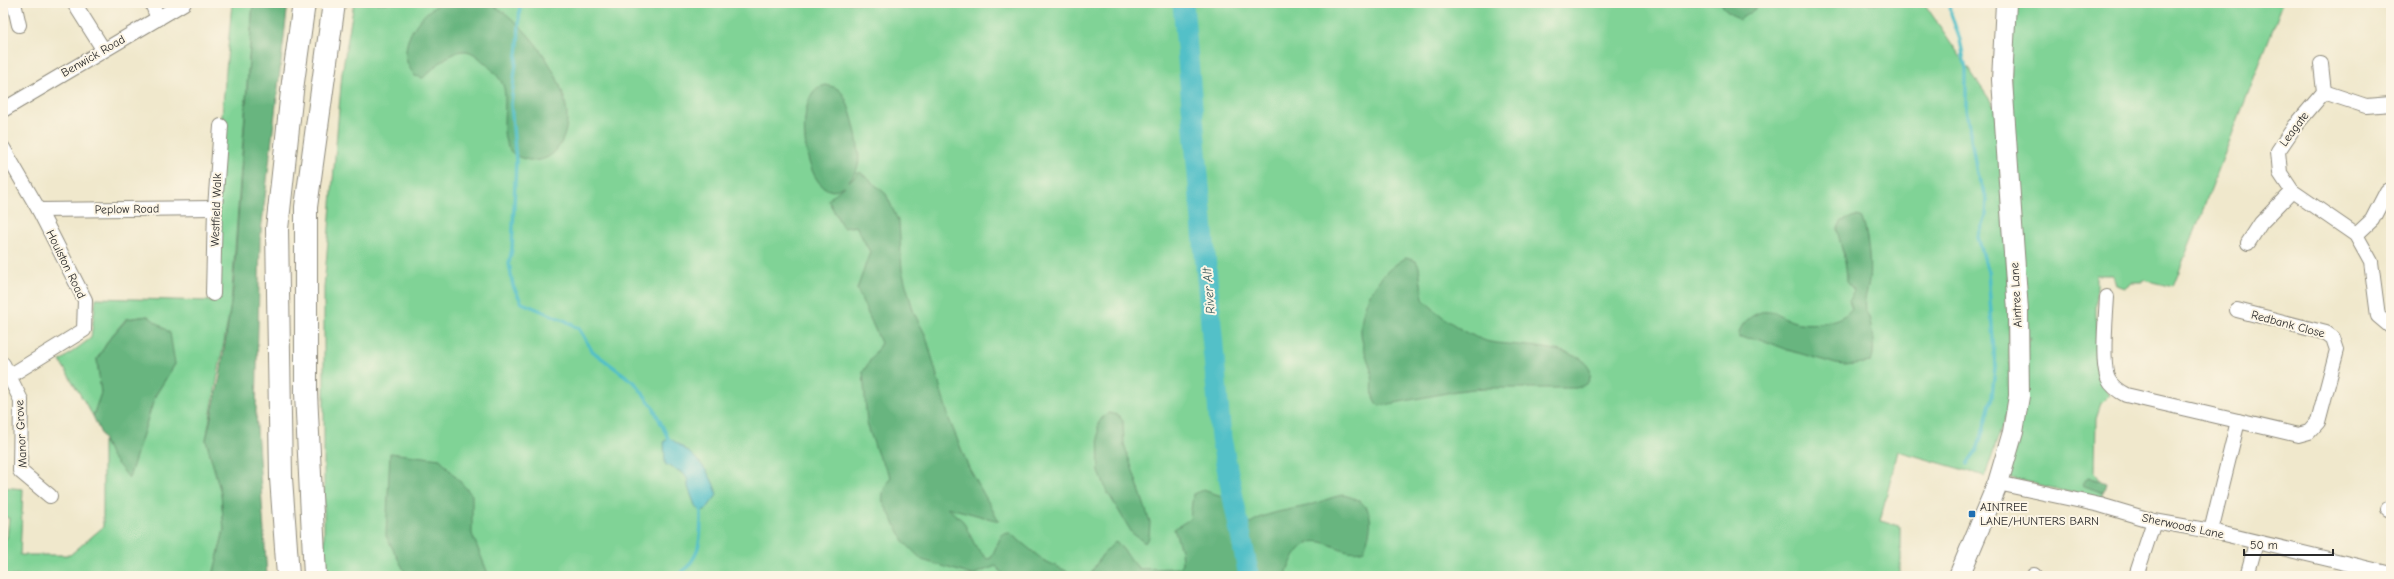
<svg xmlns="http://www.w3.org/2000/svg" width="2394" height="579" viewBox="0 0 2394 579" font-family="'Comic Neue',sans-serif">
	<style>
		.green { fill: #80d396; stroke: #567f60 }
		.forest { fill: #68b57f; stroke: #4a7055 }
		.water { fill: #52c0c8; stroke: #3e767a }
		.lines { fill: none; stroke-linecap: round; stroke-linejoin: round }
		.stream { stroke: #52c0c8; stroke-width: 3.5 }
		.river { stroke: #52c0c8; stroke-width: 21 }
		.street-casing { stroke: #8e8a7c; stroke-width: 16 }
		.secondary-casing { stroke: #8e8a7c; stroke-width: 22 }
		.highway-casing { stroke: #8e8a7c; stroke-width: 24 }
		.street { stroke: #fff; stroke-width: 14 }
		.secondary { stroke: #fff; stroke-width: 20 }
		.highway { stroke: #fff; stroke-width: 22 }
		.poi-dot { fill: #1f6fb2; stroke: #fcf5e5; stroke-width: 1.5 }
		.labels { text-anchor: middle; stroke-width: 4; stroke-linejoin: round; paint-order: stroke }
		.street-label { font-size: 12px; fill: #2b2b2b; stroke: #fcf5e5 }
		.poi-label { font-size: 12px; fill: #2b2b2b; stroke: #fcf5e5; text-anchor: start }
		.water-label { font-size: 13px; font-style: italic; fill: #37585a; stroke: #fcf5e5 }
	</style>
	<rect width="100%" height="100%" fill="#fcf5e5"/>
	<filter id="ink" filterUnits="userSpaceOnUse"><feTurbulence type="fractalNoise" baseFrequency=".025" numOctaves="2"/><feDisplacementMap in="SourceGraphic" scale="8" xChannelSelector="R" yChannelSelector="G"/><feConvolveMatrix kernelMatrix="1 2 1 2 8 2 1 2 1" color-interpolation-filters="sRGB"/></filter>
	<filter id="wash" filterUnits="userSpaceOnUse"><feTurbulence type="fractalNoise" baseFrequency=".012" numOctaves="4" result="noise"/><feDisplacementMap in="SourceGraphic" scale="16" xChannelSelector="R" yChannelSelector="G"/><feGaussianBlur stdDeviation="0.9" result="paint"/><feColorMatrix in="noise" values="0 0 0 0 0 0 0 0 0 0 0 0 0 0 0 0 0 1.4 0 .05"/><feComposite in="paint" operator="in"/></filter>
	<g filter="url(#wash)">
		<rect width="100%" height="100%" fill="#f0e8cc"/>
		<!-- green -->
		<g class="green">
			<path d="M 232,3 L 253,3 L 231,304 L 206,440 L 221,493 L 224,530 L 213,576 L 3,576 L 3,539 L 7,538 L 9,518 L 3,517 L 3,487 L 23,489 L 20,555 L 70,555 L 103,527 L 103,441 L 129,477 L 155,396 L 175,364 L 148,316 L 126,319 L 110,338 L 97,359 L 101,393 L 93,416 L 60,361 L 91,338 L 96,298 L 213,301 L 221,126 Z"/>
			<path d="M 354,3 L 1924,3 L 1996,109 L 2008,275 L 2010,402 L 1985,476 L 1898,451 L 1880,521 L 1900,526 L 1900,576 L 328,576 L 324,544 L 324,288 L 342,73 Z"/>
			<path d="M 2010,3 L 2283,3 L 2173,287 L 2144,280 L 2144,282 L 2132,282 L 2124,288 L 2116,285 L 2113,275 L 2096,275 L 2096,365 L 2101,383 L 2110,394 L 2101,403 L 2096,418 L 2095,473 L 2101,481 L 2088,477 L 2083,484 L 2102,493 L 2102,500 L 2007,477 L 2028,340 L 2030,340 L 2031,337 L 2027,339 L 2012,179 Z"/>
		</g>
		<!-- forest -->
		<g class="forest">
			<path d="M 253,3 L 288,3 L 260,240 L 256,413 L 267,576 L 213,576 L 224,530 L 221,493 L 206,440 L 220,377 L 233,290 Z"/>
			<path d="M 442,3 C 453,3 481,0 490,4 C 528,22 580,93 564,136 C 561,145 555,154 546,158 C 539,161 532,161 525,159 C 492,152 509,111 504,88 C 501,78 493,71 486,64 C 480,59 474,52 466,51 C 450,50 433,69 423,78 L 415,76 C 412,72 409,67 407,62 C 401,39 421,12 442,3 Z"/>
			<path d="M 1721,3 L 1755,3 L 1755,9 L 1739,20 L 1724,8 Z"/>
			<path d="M 826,85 C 833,87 837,87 842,93 C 851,105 862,152 858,166 C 856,173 852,177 848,182 L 860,172 L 886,194 L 899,223 L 902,271 L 914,313 L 926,336 L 949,419 L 969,468 L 999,521 L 946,507 L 963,521 L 976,547 L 987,559 L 991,558 L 1002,534 L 1010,533 L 1043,560 L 1077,576 L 1004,576 L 996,566 L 972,575 L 922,560 L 905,543 L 883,502 C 881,493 886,484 891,477 L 878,455 L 867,424 L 863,372 L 881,343 L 857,289 L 870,252 L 856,226 L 843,228 L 828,200 L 844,186 L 833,191 C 803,188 795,105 817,88 C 819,87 823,86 826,85 Z"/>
			<path d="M 1856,216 L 1861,217 C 1868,230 1871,266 1869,281 C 1868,289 1863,301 1865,309 C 1865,312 1868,314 1869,317 C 1872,327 1876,353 1871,362 L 1845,365 L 1836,364 L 1788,350 L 1760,339 L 1739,338 C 1737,323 1757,310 1770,311 C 1778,312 1785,319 1792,321 C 1808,327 1843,323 1852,308 L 1849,300 L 1854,290 L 1847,282 C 1847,262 1841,248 1837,229 L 1842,221 Z"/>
			<path d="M 1406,258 L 1416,261 L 1419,267 L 1423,299 C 1439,316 1463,333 1486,341 C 1505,347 1598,343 1590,378 C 1588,385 1582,386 1576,388 L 1483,388 L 1457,391 L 1379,406 C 1369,397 1374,388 1372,375 C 1369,361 1362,347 1361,333 C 1360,302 1379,272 1406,258 Z"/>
			<path d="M 148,316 L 170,333 L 175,364 L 155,396 L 129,478 L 111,456 L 93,416 L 101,393 L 97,359 L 110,338 L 127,319 Z"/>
			<path d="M 1109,413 L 1118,415 L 1123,421 L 1124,444 L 1150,522 L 1149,537 L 1145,543 L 1132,533 L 1108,493 L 1099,472 L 1098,424 L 1102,418 Z"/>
			<path d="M 390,453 L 440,459 L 472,495 L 472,534 L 489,576 L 407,576 L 386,536 Z"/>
			<path d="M 2088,477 L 2106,483 L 2103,493 L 2082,485 Z"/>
			<path d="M 1203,490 L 1228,498 L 1241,548 L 1245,576 L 1089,576 L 1102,555 L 1116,541 L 1139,569 L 1179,568 L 1182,565 L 1181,550 L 1174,529 L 1190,519 L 1193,494 Z"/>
			<path d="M 1343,495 C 1376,502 1374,523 1364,550 C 1338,560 1315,520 1293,559 C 1290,564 1286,570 1287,576 L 1257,576 L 1247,525 C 1266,512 1285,511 1307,506 C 1319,503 1330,497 1343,495 Z"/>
		</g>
		<!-- water -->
		<path class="water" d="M 671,439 C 693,454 711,469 717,495 L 705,511 L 696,508 L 688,487 L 688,480 L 683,473 L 665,464 L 664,441 Z"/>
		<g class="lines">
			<!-- stream -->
			<g class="stream">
				<path d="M 520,3 L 518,46 L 511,104 L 516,162 L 512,249 L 509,263 L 513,286 L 522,303 L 566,321 L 579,329 L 592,351 L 635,383 L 653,407 L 671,444"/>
				<path d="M 1950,3 L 1951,14 L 1960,40 L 1966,69 L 1966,109 L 1977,174 L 1987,199 L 1986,216 L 1978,237 L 1988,272 L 1995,367 L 1992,396 L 1982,435 L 1977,450 L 1967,464"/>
				<path d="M 677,576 C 703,559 701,533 701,506"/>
			</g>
			<!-- river -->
			<path class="river" d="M 1183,3 L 1221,438 L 1249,576"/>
		</g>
	</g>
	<g filter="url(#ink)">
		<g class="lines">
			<defs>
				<g id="street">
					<path d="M 14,3 L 19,25"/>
					<path d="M 74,3 L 103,49"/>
					<path d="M 152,3 L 158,19"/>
					<path d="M 2321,64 L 2324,92 L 2295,126 L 2278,151 L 2280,173 L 2292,191 L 2356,235 L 2371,262 L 2378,316 L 2391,327"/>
					<path d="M 2324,92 L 2366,106 L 2391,104"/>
					<path d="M 3,110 L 184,3"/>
					<path d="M 3,148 L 39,210 L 85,300 L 84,330 L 11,375"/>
					<path d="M 39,210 L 215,208"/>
					<path d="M 2356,235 L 2372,220 L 2387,191 L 2391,191"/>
					<path d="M 2248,243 L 2261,223 L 2292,191"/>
					<path d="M 213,294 L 215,208 L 221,126"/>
					<path d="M 2107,297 C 2106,316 2101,363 2108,379 C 2112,387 2118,391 2126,395 L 2238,421"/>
					<path d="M 3,364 L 21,400 L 20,471 L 50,496"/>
					<path d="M 1998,483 L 2100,505 L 2154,521 L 2211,531 L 2391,574"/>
					<path d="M 2388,509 L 2391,508"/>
					<path d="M 2211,531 L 2238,421 L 2298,435 L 2309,432 L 2318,422 L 2337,350 L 2333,338 L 2326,333 L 2237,310"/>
					<path d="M 2034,576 L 2034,575"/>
					<path d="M 2136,576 L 2154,521"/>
					<path d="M 2247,576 L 2256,543"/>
				</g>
				<path id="secondary" d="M 1959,576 L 1998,483 L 2013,432 L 2019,396 L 2018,311 L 2002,80 L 2006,3"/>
				<g id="highway">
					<path d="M 288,576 L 281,478 L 277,229 L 293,82 L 304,3"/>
					<path d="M 315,576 L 306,393 L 306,207 L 334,3"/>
				</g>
			</defs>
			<!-- street casing -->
			<use href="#street" class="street-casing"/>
			<!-- secondary casing -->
			<use href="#secondary" class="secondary-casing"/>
			<!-- highway casing -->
			<use href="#highway" class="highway-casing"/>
			<!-- street -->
			<use href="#street" class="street"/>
			<!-- secondary -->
			<use href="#secondary" class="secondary"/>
			<!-- highway -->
			<use href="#highway" class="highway"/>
		</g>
	</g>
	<!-- markers -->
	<rect class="poi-dot" x="1968" y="510" width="8" height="8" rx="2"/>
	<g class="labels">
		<!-- street labels -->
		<g class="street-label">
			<text transform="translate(93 56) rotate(-30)" y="4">Benwick Road</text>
			<text transform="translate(2294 129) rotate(-53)" y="4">Leagate</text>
			<text transform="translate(127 209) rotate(-1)" y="4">Peplow Road</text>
			<text transform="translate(216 210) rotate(-88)" y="4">Westfield Walk</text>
			<text transform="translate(66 264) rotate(64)" y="4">Houlston Road</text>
			<text transform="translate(2016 295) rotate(-93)" y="4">Aintree Lane</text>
			<text transform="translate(2288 324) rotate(15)" y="4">Redbank Close</text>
			<text transform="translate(21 434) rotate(-93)" y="4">Manor Grove</text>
			<text transform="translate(2183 526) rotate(12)" y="4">Sherwoods Lane</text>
		</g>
		<!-- poi labels -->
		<g class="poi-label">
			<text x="1980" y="511">AINTREE<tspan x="1980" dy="14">LANE/HUNTERS BARN</tspan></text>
		</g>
		<!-- water labels -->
		<g class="water-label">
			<text transform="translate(1208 291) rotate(-95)" y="5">River Alt</text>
		</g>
	</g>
	<!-- margin -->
	<rect width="2394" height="579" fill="none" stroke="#fcf5e5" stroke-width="16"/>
	<!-- scale -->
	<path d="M2244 549v6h89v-6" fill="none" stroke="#2b2b2b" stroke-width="2"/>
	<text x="2250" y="549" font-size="12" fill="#2b2b2b" stroke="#fcf5e5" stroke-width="3" paint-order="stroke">50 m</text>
</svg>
